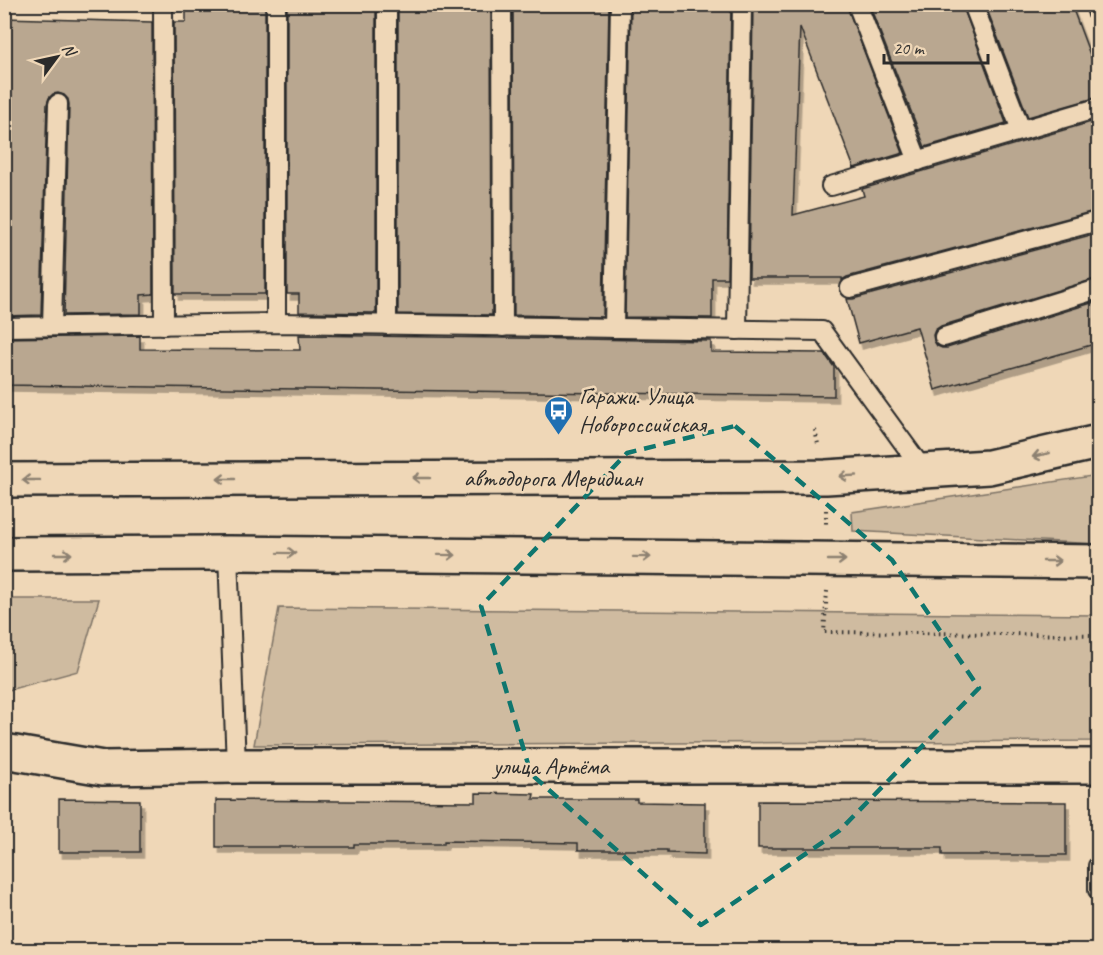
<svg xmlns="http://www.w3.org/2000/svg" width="1103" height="955" viewBox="0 0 1103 955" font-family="Caveat,sans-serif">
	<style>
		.green { fill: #cfbba0; stroke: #7d7366; stroke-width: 1.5 }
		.building { fill: #b9a790; stroke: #2b2b2b; stroke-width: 1.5; filter: url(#shadow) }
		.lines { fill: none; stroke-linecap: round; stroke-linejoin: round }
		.lane-casing { stroke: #2b2b2b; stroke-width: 22 }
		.street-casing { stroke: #2b2b2b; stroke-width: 38 }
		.primary-casing { stroke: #2b2b2b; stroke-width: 38 }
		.path { stroke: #2b2b2b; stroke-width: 4; stroke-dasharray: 1.5 4.5; stroke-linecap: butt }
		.lane { stroke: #efd7b7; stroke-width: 18 }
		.street { stroke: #efd7b7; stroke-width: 33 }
		.primary { stroke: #efd7b7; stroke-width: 33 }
		.oneway { stroke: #8d8171 }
		.marked { fill: none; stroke: #0f766e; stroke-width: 4.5; stroke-dasharray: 12 8; stroke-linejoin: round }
		.labels { text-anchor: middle; stroke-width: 5; stroke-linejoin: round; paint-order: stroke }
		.poi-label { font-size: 24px; fill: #2b2b2b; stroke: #efd7b7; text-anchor: start }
		.street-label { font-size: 24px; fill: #2b2b2b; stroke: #efd7b7 }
	</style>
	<defs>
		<filter id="shadow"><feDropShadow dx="3.5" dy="6" stdDeviation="0" flood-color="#0004"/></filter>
	</defs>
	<rect width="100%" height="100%" fill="#efd7b7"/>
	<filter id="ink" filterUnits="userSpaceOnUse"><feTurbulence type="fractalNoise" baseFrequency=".0167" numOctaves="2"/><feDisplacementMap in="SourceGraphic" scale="12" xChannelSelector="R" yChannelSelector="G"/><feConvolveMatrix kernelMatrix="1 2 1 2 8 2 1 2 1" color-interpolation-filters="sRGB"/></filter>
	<g filter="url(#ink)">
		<!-- green -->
		<g class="green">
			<path d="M 1098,475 L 1098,544 L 853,531 L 852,512 Z"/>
			<path d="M 5,599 L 99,599 L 78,671 L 5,691 Z"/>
			<path d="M 279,608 L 1098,615 L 1098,741 L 254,745 Z"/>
		</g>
		<!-- building -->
		<g class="building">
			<path d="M 186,4 L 265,4 L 265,294 L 175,294 L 174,22 L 186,22 Z"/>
			<path d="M 287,4 L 376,4 L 376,313 L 299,312 L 299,294 L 287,294 Z"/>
			<path d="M 398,4 L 491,4 L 492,315 L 398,314 Z"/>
			<path d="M 513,4 L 609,4 L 603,317 L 514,315 Z"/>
			<path d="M 631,4 L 731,4 L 727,278 L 712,278 L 712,318 L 625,317 Z"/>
			<path d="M 753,4 L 846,4 L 903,153 L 854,168 L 800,27 L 793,215 L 864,196 L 862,189 L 1098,120 L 1098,210 L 847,277 L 842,280 L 842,278 L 749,278 Z"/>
			<path d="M 869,4 L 962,4 L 1006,123 L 925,147 Z"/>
			<path d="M 985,4 L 1071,4 L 1098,76 L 1098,97 L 1028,117 Z"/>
			<path d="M 4,18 L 152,22 L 153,294 L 141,295 L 141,314 L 64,315 L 69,104 L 68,99 L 64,95 L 58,93 L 53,94 L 49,98 L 47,104 L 41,315 L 4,316 Z"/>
			<path d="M 1098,233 L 1098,278 L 941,326 L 935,330 L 933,335 L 934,341 L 937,346 L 942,348 L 947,348 L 1098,301 L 1098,343 L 935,390 L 917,327 L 859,343 L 847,299 L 853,299 Z"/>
			<path d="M 299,335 L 711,341 L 711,352 L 824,353 L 834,367 L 834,396 L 4,385 L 4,338 L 140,336 L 140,349 L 300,350 Z"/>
			<path d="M 476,793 L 534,794 L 533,799 L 637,799 L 637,802 L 705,803 L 705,854 L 667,853 L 667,850 L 578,850 L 578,843 L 444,841 L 444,844 L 354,844 L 354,847 L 216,847 L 216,800 L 476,802 Z"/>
			<path d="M 59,799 L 140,800 L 140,852 L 59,852 Z"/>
			<path d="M 758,801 L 1066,802 L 1066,855 L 942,855 L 942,848 L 758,848 Z"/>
		</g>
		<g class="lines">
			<defs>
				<g id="lane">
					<path d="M 163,4 L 164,325"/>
					<path d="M 276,4 L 276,323"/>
					<path d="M 387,4 L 387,325"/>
					<path d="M 502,4 L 503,327"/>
					<path d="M 857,4 L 918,161"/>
					<path d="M 973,4 L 1021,130"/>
					<path d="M 1095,4 L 1098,14"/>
					<path d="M 831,186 L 1098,108"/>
					<path d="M 850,288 L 1098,221"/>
					<path d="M 52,326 L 58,104"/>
					<path d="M 4,327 L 276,323 L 822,331 L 924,471"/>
					<path d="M 614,328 L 620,4"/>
					<path d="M 737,330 L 742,4"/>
					<path d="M 944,337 L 1098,289"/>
					<path d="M 228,553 L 236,766"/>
					<path d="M 1098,890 L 1098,866"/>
				</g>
				<path id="street" d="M 4,751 L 103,768 L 236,766 L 1098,766"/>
				<g id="primary">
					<path d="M 4,480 L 826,477 L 989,467 L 1098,442"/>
					<path d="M 4,554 L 228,553 L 1098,562"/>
				</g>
			</defs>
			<!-- lane casing -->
			<use href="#lane" class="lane-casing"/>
			<!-- street casing -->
			<use href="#street" class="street-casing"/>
			<!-- primary casing -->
			<use href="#primary" class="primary-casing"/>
			<!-- path -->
			<g class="path">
				<path d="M 815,430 L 818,444"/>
				<path d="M 826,510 L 826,527"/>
				<path d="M 827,591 L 824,632 L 1098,635"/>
			</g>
			<!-- lane -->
			<use href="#lane" class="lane"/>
			<!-- street -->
			<use href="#street" class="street"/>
			<!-- primary -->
			<use href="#primary" class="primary"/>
		</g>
		<!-- one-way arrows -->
		<defs><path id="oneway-shaft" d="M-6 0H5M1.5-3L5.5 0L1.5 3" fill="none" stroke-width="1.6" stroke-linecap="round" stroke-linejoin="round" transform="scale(1.5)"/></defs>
		<g class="oneway">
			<use href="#oneway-shaft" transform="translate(1041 455) rotate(167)"/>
			<use href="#oneway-shaft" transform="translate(848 476) rotate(177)"/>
			<use href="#oneway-shaft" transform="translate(421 478) rotate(180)"/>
			<use href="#oneway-shaft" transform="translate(226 479) rotate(180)"/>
			<use href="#oneway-shaft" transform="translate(31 480) rotate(180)"/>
			<use href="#oneway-shaft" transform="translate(287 553) rotate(1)"/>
			<use href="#oneway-shaft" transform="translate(63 554)"/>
			<use href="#oneway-shaft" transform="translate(447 555) rotate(1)"/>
			<use href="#oneway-shaft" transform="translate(642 557) rotate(1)"/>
			<use href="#oneway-shaft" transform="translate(837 560)"/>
			<use href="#oneway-shaft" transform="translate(1052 561)"/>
		</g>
	</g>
	<!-- marked area -->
	<path class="marked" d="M 735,426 L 892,560 L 979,688 L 839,831 L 701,925 L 531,774 L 481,606 L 627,453 Z"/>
	<!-- icons -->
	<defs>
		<symbol id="bus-pin" viewBox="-11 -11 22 30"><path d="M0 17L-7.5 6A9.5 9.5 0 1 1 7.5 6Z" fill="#1f6fb2" stroke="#efd7b7"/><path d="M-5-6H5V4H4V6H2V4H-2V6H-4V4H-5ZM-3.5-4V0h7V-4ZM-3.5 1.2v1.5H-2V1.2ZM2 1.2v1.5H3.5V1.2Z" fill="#fff"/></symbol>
	</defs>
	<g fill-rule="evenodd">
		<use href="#bus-pin" x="542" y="394" width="33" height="45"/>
	</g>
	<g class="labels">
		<!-- poi labels -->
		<g class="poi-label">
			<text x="579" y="404">Гаражи. Улица<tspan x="579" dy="28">Новороссийская</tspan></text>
		</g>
		<!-- street labels -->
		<g class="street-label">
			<text x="553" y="486">автодорога Меридиан</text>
			<text x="551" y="774">улица Артёма</text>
		</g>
	</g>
	<!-- margin -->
	<rect width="1103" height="955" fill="none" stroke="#efd7b7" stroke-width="24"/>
	<rect x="12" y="12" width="1079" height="931" fill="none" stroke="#2b2b2b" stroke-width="2" filter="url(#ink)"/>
	<!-- north arrow -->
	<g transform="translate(57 57) rotate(57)" stroke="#efd7b7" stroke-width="4.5" paint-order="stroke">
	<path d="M0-4.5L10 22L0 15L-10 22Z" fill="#2b2b2b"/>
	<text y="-9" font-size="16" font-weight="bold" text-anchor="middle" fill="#2b2b2b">N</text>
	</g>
	<!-- scale -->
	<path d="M884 54v9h104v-9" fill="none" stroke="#2b2b2b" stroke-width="3"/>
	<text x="893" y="54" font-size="18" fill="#2b2b2b" stroke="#efd7b7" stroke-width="4.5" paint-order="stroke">20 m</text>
</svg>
